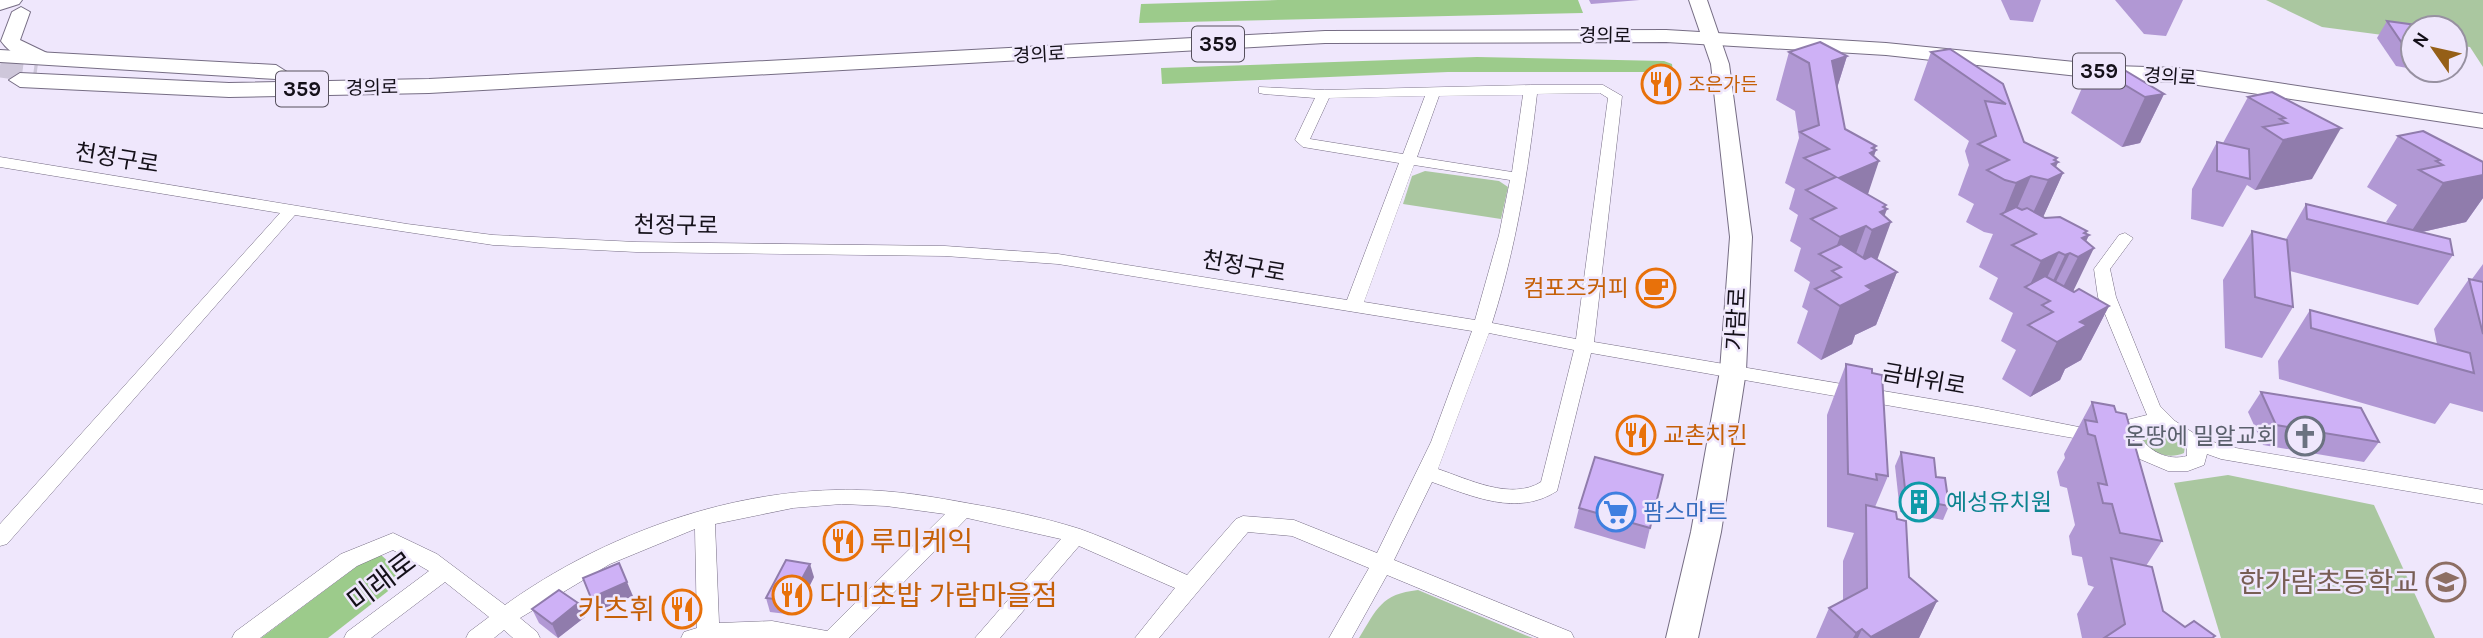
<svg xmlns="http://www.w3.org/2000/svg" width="2483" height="638" viewBox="0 0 2483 638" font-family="Karla,'Noto Sans KR',sans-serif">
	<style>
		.green { fill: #aac7a0 }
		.forest { fill: #9ccb8b }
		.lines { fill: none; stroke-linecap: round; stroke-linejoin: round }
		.primary-tunnel { stroke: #cec7da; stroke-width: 23; stroke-dasharray: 23 11; stroke-linecap: butt }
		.street-casing { stroke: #766d84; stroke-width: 1 }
		.secondary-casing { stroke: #766d84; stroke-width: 2 }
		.primary-casing { stroke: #766d84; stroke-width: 2 }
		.street { fill: #fff; fill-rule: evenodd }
		.secondary { fill: #fff; fill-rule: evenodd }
		.primary { fill: #fff; fill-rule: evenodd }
		.wall { fill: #b198d4 }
		.shaded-wall { fill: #907cac }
		.building { fill: #ceb1f6; stroke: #907cac; stroke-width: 2 }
		.labels { text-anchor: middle; stroke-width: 5; stroke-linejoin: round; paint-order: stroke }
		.far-street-label { font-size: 19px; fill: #141019; stroke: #efe7fc }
		.far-food-label { font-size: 19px; fill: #c56008; stroke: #efe7fc; text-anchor: start }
		.shield { fill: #efe7fc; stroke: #56505d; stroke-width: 2 }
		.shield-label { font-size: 21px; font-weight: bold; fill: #141019 }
		.street-label { font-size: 23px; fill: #141019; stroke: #efe7fc }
		.food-label { font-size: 23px; fill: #c56008; stroke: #efe7fc; text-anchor: end }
		.worship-label { font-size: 23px; fill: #5b616d; stroke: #efe7fc; text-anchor: end }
		.culture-label { font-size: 23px; fill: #0d838f; stroke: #efe7fc; text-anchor: start }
		.shop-label { font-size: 23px; fill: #366cbe; stroke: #efe7fc; text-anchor: start }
		.near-food-label { font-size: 28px; fill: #c56008; stroke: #efe7fc; text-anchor: start }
		.near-street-label { font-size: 28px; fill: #141019; stroke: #efe7fc }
		.near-education-label { font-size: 28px; fill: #785e54; stroke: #efe7fc; text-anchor: end }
	</style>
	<rect width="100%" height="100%" fill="#efe7fc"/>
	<!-- green -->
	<g class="green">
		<path d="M 2266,0 L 2483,0 L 2483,67 L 2470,47 L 2455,45 L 2455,28 L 2413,28 L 2413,39 L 2322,27 Z"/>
		<path d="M 1425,171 L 1499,181 L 1508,187 L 1501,219 L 1403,204 L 1412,176 Z"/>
		<path d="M 2150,430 L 2172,434 L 2185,446 L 2184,453 C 2168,460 2150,453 2142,438 Z"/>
		<path d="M 2228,475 L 2374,505 L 2435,638 L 2221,638 L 2174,483 Z"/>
		<path d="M 1418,590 L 1525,635 L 1533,638 L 1359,638 C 1377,609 1381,594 1418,590 Z"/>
	</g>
	<!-- forest -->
	<g class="forest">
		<path d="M 1278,0 L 1578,0 L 1583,13 L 1139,23 L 1141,4 Z"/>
		<path d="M 1477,57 L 1664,61 L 1672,64 L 1673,72 L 1448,72 L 1162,84 L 1161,68 Z"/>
		<path d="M 381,555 L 400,572 L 392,588 L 328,638 L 261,638 L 360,564 Z"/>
	</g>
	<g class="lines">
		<!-- primary-tunnel -->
		<path class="primary-tunnel" d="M 0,66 L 37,71"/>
		<defs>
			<path id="street" d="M 1531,85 L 1603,85 L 1622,96 L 1594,342 L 1978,407 L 2119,435 L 2127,420 L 2147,415 L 2098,297 L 2094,269 L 2119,235 L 2125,233 L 2133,238 L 2110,269 L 2116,297 L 2160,406 L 2175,421 L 2198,436 L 2224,446 L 2483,490 L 2483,504 L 2221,459 L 2207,454 L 2204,465 L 2188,471 L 2168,471 L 2102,443 L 1591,353 L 1557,491 C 1517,517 1472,496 1432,482 L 1394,560 L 1571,632 L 1574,638 L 1539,638 L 1387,575 L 1352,638 L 1329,638 L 1369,568 L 1292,536 L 1248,532 L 1159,638 L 1135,638 L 1175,588 L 1079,546 L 1000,638 L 975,638 L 1061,539 L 967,518 L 849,638 L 681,638 L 684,632 L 697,628 L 695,529 L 610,564 L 520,618 L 537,632 L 540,638 L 513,638 L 504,630 L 494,638 L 466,638 L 469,632 L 489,617 L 445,582 L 371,638 L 344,638 L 347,632 L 429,571 L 393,550 L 357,566 L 260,638 L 232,638 L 235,632 L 341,554 L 393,533 L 437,554 L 505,605 C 604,534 734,487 857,490 C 895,490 934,497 972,504 C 1008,510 1045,518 1080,529 C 1116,542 1152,559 1187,575 L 1236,519 L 1243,516 L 1294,520 L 1377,553 L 1431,442 L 1472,331 L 1058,264 L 945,256 L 636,252 L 493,245 L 295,215 L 7,544 L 0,546 L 0,524 L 280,213 L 0,167 L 0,157 L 407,224 L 493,235 L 636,242 L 945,246 L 1058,254 L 1347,300 L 1399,163 L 1303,147 L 1295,140 L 1315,98 L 1264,94 L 1259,93 L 1259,87 L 1324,90 ZM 1600,93 L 1608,98 L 1576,339 L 1492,323 C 1516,248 1528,172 1537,94 ZM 1523,95 L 1512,172 L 1417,157 L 1439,96 ZM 1425,96 L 1403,154 L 1310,139 L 1329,98 ZM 1414,165 L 1510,180 L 1499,235 L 1475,320 L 1364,302 ZM 1489,333 L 1574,350 L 1541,482 C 1511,501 1468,479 1438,469 ZM 2141,429 C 2160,427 2175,435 2187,449 L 2187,456 C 2168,461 2149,452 2139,435 ZM 842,504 L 886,506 L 945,514 L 827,631 L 772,621 L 719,623 L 715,524 L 793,508 Z"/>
			<g id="secondary">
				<path d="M 1689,0 L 1707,0 L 1729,64 L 1752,237 L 1746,371 L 1721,532 L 1698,638 L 1666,638 L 1691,532 L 1720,371 L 1730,237 L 1711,64 Z"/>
				<path d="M 21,7 L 30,12 L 20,40 L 47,53 L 49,57 L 47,61 C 30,65 10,54 1,41 L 12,12 Z"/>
			</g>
			<g id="primary">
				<path d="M 0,0 L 22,0 L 19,4 L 0,10 Z"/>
				<path d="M 1666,30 L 1886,43 L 2115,66 L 2178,68 L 2483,114 L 2483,128 L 2178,82 L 2115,80 L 1886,55 L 1666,42 L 1325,43 L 429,93 L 229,97 L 20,87 L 9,80 L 20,73 L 229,83 L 429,79 L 1325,31 Z"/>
				<path d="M 0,50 L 276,65 L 287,72 L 276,79 L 0,62 Z"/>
			</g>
		</defs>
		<!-- street casing -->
		<use href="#street" class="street-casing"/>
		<!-- secondary casing -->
		<use href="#secondary" class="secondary-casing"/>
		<!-- primary casing -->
		<use href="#primary" class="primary-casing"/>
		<!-- street -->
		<use href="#street" class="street"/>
		<!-- secondary -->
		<use href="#secondary" class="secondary"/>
		<!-- primary -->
		<use href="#primary" class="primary"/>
	</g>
	<!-- wall -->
	<g class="wall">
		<path d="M 1589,0 L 1640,0 L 1591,4 Z"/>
		<path d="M 2001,0 L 2041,0 L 2033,22 L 2010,20 Z"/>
		<path d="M 2115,0 L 2183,0 L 2166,36 L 2144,34 Z"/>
		<path d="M 2387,21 L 2413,28 L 2413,69 L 2396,66 L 2377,38 Z"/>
		<path d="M 1789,52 L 1847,56 L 1837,88 L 1845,129 L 1876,150 L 1874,156 L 1868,194 L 1885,208 L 1877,259 L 1897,272 L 1876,325 L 1855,335 L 1852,344 L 1821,360 L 1797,343 L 1808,311 L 1802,307 L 1810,282 L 1794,271 L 1801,248 L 1790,241 L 1798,215 L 1789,209 L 1795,189 L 1785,183 L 1799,138 L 1795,111 L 1776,100 Z"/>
		<path d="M 1931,52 L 2003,84 L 2024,142 L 2057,158 L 2056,161 L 2058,162 L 2056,167 L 2063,173 L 2043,217 L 2089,235 L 2086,241 L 2073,292 L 2109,306 L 2081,360 L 2065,369 L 2060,380 L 2030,397 L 2002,379 L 2016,350 L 2001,341 L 2013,313 L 1989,299 L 1998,278 L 1979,267 L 1993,234 L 1984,232 L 1966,222 L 1974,204 L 1958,195 L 1969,165 L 1965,151 L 1969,141 L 1914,100 Z"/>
		<path d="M 2092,65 L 2164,94 L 2140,143 L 2122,147 L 2071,113 Z"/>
		<path d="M 2272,92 L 2312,179 L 2255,190 L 2247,185 L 2223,227 L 2191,219 L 2192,189 L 2217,142 L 2223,143 L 2248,97 Z"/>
		<path d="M 2398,136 L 2483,162 L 2483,198 L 2466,222 L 2422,232 L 2453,255 L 2418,305 L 2290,271 L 2293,307 L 2262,358 L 2225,348 L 2223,280 L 2252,231 L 2286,239 L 2306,204 L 2392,225 L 2386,222 L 2397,205 L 2367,187 Z"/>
		<path d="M 2483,264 L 2483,412 L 2450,403 L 2435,424 L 2279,379 L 2278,361 L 2310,310 L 2437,344 L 2434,329 L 2469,279 L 2472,279 Z"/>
		<path d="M 1846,364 L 1888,476 L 1875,507 L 1897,519 L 1909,577 L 1937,601 L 1919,638 L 1816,638 L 1829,608 L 1843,600 L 1843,561 L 1854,533 L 1827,527 L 1827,415 Z"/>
		<path d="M 2261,392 L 2379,442 L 2364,462 L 2263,445 L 2248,412 Z"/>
		<path d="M 2092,402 L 2116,412 L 2162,541 L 2146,566 L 2163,611 L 2185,627 L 2215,636 L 2213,638 L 2082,638 L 2077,614 L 2094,587 L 2088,585 L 2082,557 L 2072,555 L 2069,536 L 2075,525 L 2067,488 L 2060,486 L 2057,472 L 2065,458 L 2064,454 Z"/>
		<path d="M 1901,452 L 1936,477 L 1949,506 L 1943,520 L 1900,512 L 1895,466 Z"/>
		<path d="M 1579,508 L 1650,528 L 1645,549 L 1574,528 Z"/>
		<path d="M 814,577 L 795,615 L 770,612 L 766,598 Z"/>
		<path d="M 532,609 L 585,617 L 558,638 L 539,623 Z"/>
	</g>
	<!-- shaded-wall -->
	<g class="shaded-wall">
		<path d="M 1847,56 L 1832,104 L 1832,61 Z"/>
		<path d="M 2164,94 L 2140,143 L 2122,147 L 2145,97 Z"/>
		<path d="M 2341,128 L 2312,179 L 2255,190 L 2283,140 Z"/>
		<path d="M 1876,146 L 1874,151 L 1876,150 L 1871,164 L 1879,161 L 1862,212 L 1836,208 L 1839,178 L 1872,148 Z"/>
		<path d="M 2057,158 L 2055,163 L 2058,162 L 2050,179 L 2063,173 L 2040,224 L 2026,228 L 2048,180 L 2054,160 Z"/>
		<path d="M 2483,175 L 2483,198 L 2466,222 L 2409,235 L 2443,183 Z"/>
		<path d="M 2031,176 L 2012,220 L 2003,215 L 2016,183 Z"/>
		<path d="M 1886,205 L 1884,211 L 1887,209 L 1881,226 L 1891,222 L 1872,274 L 1854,282 L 1872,230 L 1883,207 Z"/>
		<path d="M 1866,226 L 1847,278 L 1841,277 L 1841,267 L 1831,261 L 1840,237 Z"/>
		<path d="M 2087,231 L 2084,238 L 2089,235 L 2079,256 L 2094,248 L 2068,302 L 2062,289 L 2078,257 L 2084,233 Z"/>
		<path d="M 2059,252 L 2039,295 L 2028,289 L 2041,261 Z"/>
		<path d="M 2070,253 L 2047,300 L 2045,298 L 2065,255 Z"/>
		<path d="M 1897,272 L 1876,325 L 1855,335 L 1852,344 L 1821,360 L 1840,306 L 1866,286 Z"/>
		<path d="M 2109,306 L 2081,360 L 2065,369 L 2060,380 L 2030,397 L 2057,342 L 2080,322 Z"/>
		<path d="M 810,564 L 814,577 L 795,615 L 790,601 Z"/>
		<path d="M 627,582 L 633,596 L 597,612 L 591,598 Z"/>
		<path d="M 1937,601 L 1919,638 L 1870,638 L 1871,637 Z"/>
		<path d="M 578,603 L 585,617 L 558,638 L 552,624 Z"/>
		<path d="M 1862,629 L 1858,638 L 1853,638 L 1856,633 Z"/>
	</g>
	<!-- building -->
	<g class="building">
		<path d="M 2387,21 L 2431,27 L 2432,28 L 2413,28 L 2413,50 L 2406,49 Z"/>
		<path d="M 1820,42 L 1847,56 L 1832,61 L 1845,129 L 1876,146 L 1872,148 L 1876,150 L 1870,153 L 1879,161 L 1839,178 L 1886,205 L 1883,207 L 1887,209 L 1880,212 L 1891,222 L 1872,230 L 1866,226 L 1840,237 L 1811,219 L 1836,208 L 1806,190 L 1836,177 L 1804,158 L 1829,149 L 1800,132 L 1819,125 L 1809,63 L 1789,52 Z"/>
		<path d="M 1950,49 L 2003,84 L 2024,142 L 2057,158 L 2054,160 L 2058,162 L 2052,164 L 2063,173 L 2048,180 L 2031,176 L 2016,183 L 2005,180 L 1987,170 L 2009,160 L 1978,144 L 1996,136 L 1985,101 L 2006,104 L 1931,52 Z"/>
		<path d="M 2111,62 L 2164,94 L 2145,97 L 2092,65 Z"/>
		<path d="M 2272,92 L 2341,128 L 2283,140 L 2263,127 L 2287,123 L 2280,119 L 2285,118 L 2248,97 Z"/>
		<path d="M 2423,131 L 2483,162 L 2483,175 L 2443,183 L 2419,170 L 2443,165 L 2436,161 L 2440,160 L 2398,136 Z"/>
		<path d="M 2217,142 L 2249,149 L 2250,179 L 2217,171 Z"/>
		<path d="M 2306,204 L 2450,239 L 2453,255 L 2307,219 Z"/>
		<path d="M 2016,207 L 2022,210 L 2027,208 L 2045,218 L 2060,217 L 2087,231 L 2084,233 L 2089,235 L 2082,238 L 2094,248 L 2078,257 L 2070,253 L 2065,255 L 2059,252 L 2041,261 L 2012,245 L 2036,234 L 2001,214 Z"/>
		<path d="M 2252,231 L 2287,240 L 2293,307 L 2255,297 Z"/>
		<path d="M 1841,244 L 1865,259 L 1871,256 L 1897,272 L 1866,286 L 1872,290 L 1840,306 L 1815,289 L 1841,277 L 1832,271 L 1841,267 L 1819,254 Z"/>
		<path d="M 2045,276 L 2074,292 L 2079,289 L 2109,306 L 2080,322 L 2087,325 L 2057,342 L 2028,325 L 2053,312 L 2042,305 L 2050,301 L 2025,287 Z"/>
		<path d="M 2469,279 L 2483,282 L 2483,334 Z"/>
		<path d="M 2310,310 L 2470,353 L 2474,373 L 2311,328 Z"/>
		<path d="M 1846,364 L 1872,369 L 1872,373 L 1882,375 L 1888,476 L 1876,474 L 1877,480 L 1848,474 Z"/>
		<path d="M 2261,392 L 2361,408 L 2379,442 L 2276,425 Z"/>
		<path d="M 2092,402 L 2114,406 L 2116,412 L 2126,414 L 2162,541 L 2120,533 L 2112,504 L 2103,503 L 2098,483 L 2107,485 L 2095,436 L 2088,434 L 2085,420 L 2097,422 Z"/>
		<path d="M 1901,452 L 1934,458 L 1936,477 L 1945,478 L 1949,506 L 1906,498 Z"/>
		<path d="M 1595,457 L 1663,475 L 1650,528 L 1579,508 Z"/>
		<path d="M 1866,505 L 1896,512 L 1897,519 L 1906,521 L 1909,577 L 1937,601 L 1871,637 L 1862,629 L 1856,633 L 1829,608 L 1867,588 Z"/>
		<path d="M 2111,558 L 2152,567 L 2163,611 L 2185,627 L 2194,621 L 2215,636 L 2212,638 L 2104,638 L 2125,624 Z"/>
		<path d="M 786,560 L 810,564 L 790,601 L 766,598 Z"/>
		<path d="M 619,563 L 627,582 L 591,598 L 583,578 Z"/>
		<path d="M 559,590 L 578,603 L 552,624 L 532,609 Z"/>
	</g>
	<!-- icons -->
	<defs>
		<symbol id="restaurant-ring" viewBox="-11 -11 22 22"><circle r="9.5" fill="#efe7fc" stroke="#e8710a" stroke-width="1.5"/><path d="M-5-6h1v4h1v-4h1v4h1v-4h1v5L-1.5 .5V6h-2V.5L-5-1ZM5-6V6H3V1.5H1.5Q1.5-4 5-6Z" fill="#e8710a"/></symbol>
		<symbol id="cafe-ring" viewBox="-11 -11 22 22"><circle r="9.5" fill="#efe7fc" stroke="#e8710a" stroke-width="1.5"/><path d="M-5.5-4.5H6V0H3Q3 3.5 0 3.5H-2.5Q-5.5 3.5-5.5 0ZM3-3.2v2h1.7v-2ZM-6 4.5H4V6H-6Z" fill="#e8710a"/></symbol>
		<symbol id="church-ring" viewBox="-11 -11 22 22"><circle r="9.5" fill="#efe7fc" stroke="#6b7280" stroke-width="1.5"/><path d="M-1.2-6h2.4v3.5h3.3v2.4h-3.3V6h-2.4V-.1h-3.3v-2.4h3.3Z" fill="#6b7280"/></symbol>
		<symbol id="building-ring" viewBox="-11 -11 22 22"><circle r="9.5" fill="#efe7fc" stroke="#0f9aa8" stroke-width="1.5"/><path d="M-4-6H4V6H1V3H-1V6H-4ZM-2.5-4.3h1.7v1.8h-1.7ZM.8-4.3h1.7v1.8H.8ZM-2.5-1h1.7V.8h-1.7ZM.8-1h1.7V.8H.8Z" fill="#0f9aa8"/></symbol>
		<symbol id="supermarket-ring" viewBox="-11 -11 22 22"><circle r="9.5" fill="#efe7fc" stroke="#3f7fe0" stroke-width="1.5"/><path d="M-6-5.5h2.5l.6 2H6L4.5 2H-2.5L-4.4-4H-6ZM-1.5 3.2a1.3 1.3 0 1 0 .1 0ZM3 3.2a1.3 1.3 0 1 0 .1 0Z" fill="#3f7fe0"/></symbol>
		<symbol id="school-ring" viewBox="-11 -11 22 22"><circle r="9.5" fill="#efe7fc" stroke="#8d6e63" stroke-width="1.5"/><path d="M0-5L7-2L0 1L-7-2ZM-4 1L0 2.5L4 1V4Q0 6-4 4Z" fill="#8d6e63"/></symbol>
	</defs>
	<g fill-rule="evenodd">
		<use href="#restaurant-ring" x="1639" y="62" width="44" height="44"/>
		<use href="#cafe-ring" x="1634" y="266" width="44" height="44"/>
		<use href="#restaurant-ring" x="1614" y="413" width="44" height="44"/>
		<use href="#church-ring" x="2283" y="414" width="44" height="44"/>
		<use href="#building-ring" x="1897" y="480" width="44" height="44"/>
		<use href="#supermarket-ring" x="1594" y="490" width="44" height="44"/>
		<use href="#restaurant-ring" x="821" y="519" width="44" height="44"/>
		<use href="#school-ring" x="2424" y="560" width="44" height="44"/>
		<use href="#restaurant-ring" x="770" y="573" width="44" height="44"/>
		<use href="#restaurant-ring" x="660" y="587" width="44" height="44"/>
	</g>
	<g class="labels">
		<!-- far-street labels -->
		<g class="far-street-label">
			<text transform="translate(1605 35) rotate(1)" y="7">경의로</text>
			<text transform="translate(1039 54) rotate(-3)" y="7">경의로</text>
			<text transform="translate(2170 76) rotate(4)" y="7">경의로</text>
			<text transform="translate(372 87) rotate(-1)" y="7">경의로</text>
		</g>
		<!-- far-food labels -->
		<g class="far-food-label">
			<text x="1688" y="91">조은가든</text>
		</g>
		<!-- shield labels -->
		<g class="shield">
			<rect x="1192" y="26.5" width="52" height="35" rx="5"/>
			<rect x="2073" y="53.5" width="52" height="35" rx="5"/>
			<rect x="276" y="71.5" width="52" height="35" rx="5"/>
		</g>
		<g class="shield-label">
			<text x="1218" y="51">359</text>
			<text x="2099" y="78">359</text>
			<text x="302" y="96">359</text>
		</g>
		<!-- street labels -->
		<g class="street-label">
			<text transform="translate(117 158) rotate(9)" y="8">천정구로</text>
			<text transform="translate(676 225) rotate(1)" y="8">천정구로</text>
			<text transform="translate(1244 266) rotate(10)" y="8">천정구로</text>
			<text transform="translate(1736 319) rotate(-87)" y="8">가람로</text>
			<text transform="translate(1924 379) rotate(10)" y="8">금바위로</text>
		</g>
		<!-- food labels -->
		<g class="food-label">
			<text x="1629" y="296">컴포즈커피</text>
			<text x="1663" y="443" text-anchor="start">교촌치킨</text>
		</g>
		<!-- worship labels -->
		<g class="worship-label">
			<text x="2278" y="444">온땅에 밀알교회</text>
		</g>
		<!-- culture labels -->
		<g class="culture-label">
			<text x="1946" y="510">예성유치원</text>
		</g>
		<!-- shop labels -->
		<g class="shop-label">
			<text x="1643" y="520">팜스마트</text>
		</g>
		<!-- near-food labels -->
		<g class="near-food-label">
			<text x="870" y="551">루미케익</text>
			<text x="819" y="605">다미초밥 가람마을점</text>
			<text x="655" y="619" text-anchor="end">카츠휘</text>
		</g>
		<!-- near-street labels -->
		<g class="near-street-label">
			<text transform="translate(381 581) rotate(-37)" y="10">미래로</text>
		</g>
		<!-- near-education labels -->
		<g class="near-education-label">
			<text x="2419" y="592">한가람초등학교</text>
		</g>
	</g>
	<!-- north arrow -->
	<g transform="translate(2434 49) rotate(304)"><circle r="33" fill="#efe7fc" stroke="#9791a1" stroke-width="2"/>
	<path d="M0-5L12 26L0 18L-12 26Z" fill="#955f17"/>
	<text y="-10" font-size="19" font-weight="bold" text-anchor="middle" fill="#141019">N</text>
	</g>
</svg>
